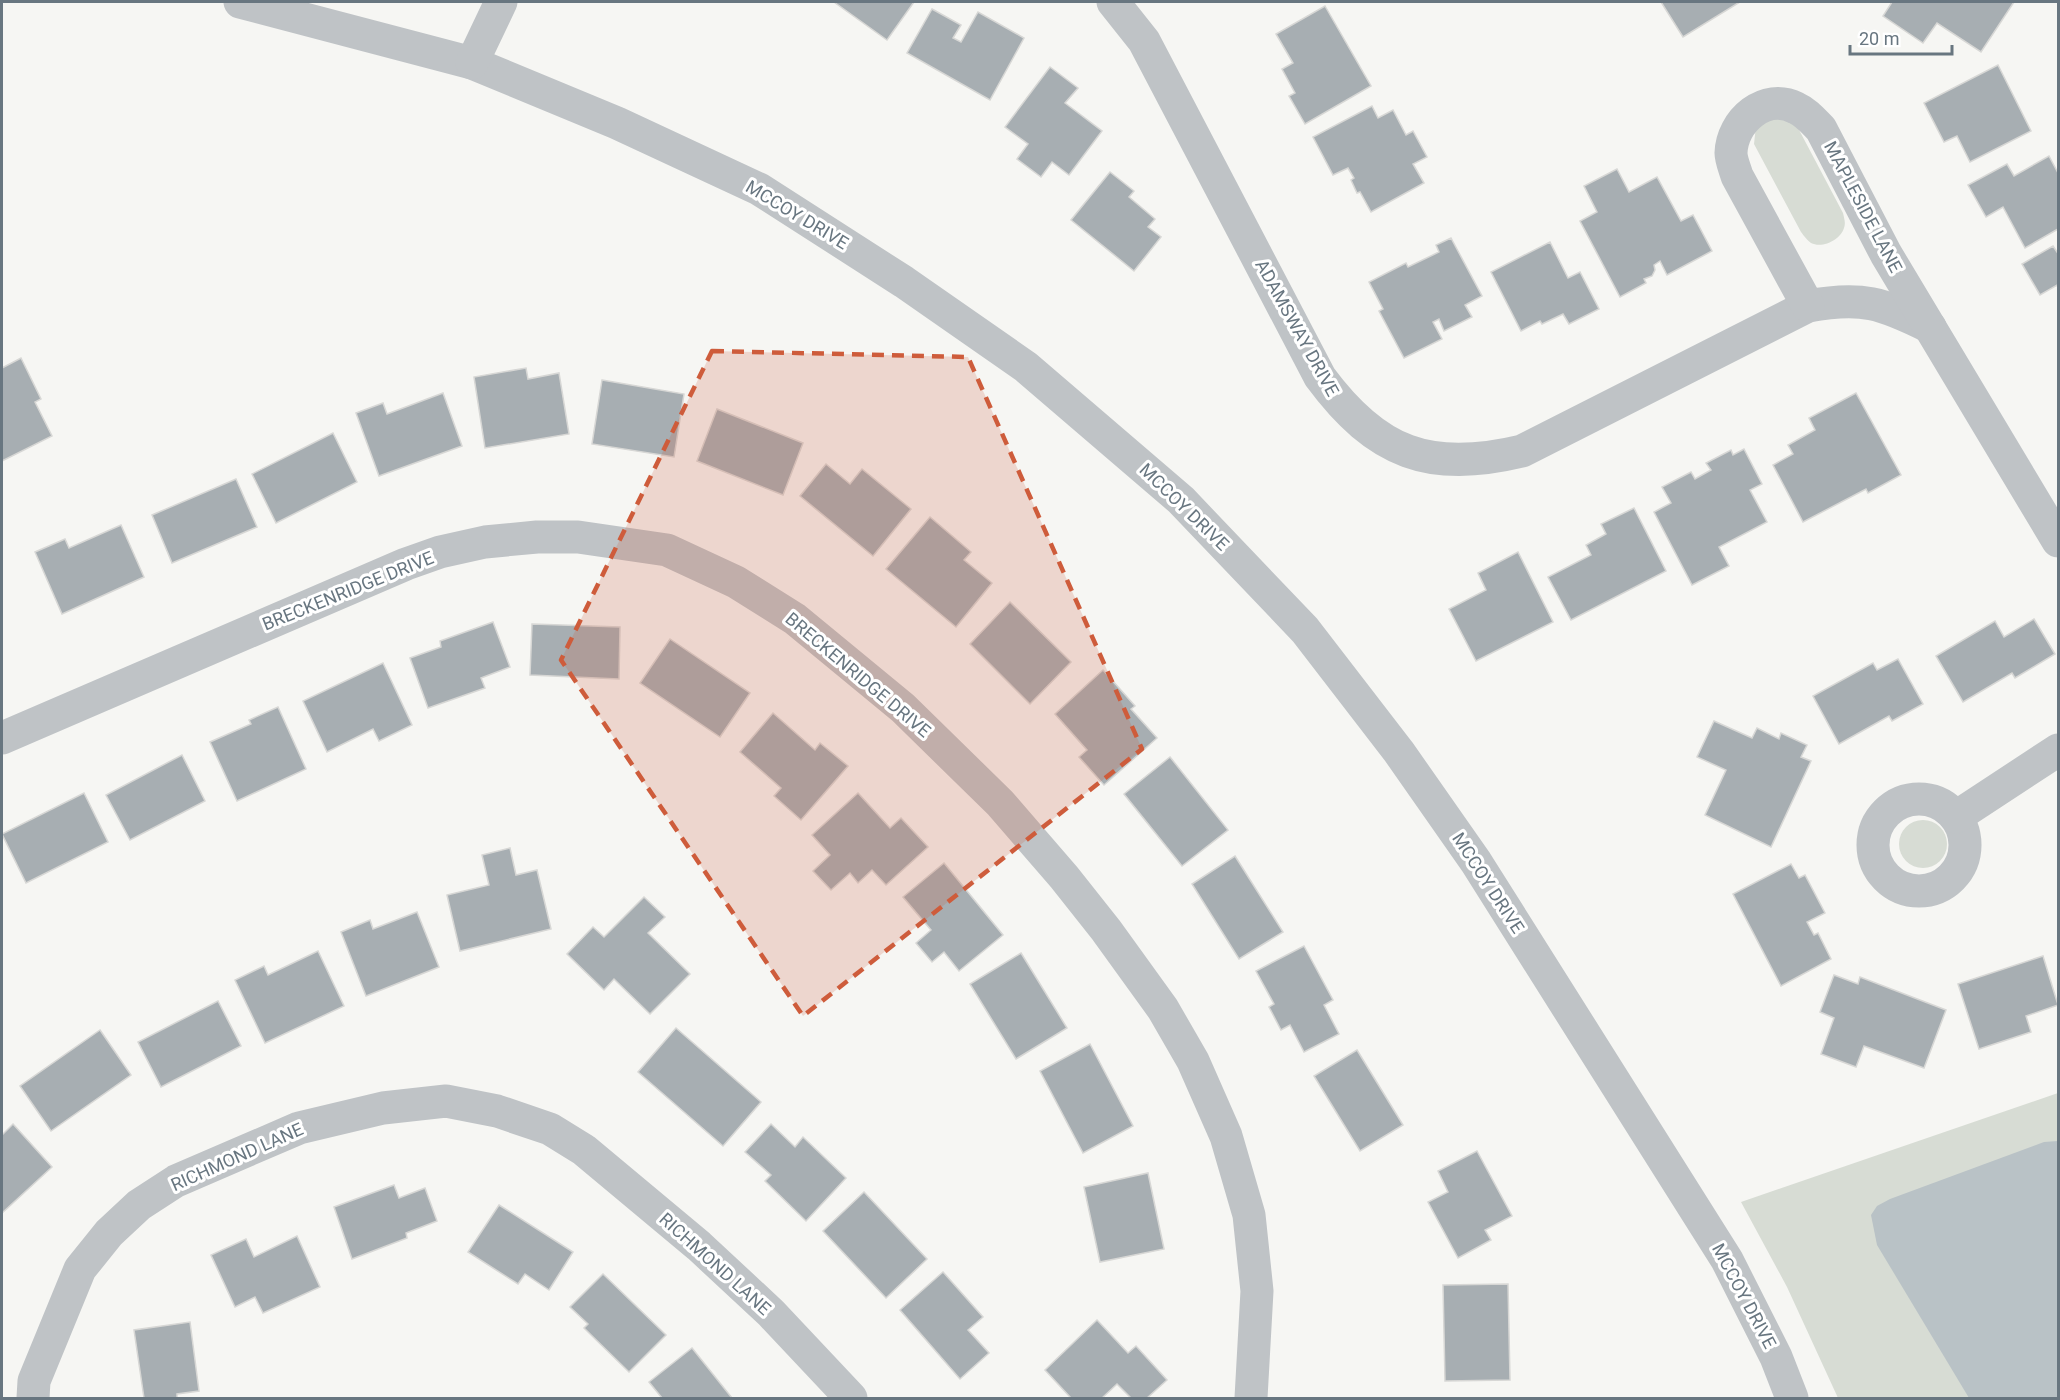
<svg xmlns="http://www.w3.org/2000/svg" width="2060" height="1400" viewBox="0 0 2060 1400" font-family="Roboto,sans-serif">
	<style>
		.green { fill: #d7dcd4 }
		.water { fill: #b9c2c6 }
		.building { fill: #a7aeb2; stroke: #d7d7d5; stroke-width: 1.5 }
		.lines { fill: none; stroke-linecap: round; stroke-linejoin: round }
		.minor { stroke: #bfc3c6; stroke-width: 33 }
		.marked { fill: #ce5c3b; fill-opacity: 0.2; stroke: #ce5c3b; stroke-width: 4.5; stroke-dasharray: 12 8; stroke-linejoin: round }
		.labels { text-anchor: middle; stroke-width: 6; stroke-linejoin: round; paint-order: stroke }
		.street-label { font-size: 18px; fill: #687680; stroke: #fff }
	</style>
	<rect width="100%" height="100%" fill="#f6f6f3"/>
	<!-- green -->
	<g class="green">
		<path d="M 1778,115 L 1797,126 L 1843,213 C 1844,218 1846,223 1844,228 C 1841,239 1823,249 1811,243 C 1808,241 1804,236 1801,232 L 1754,144 L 1756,126 Z"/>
		<circle cx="1923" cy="844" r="24"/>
		<path d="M 2058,1093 L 2058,1398 L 1838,1398 L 1787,1287 L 1741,1202 Z"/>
	</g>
	<!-- water -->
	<path class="water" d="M 2058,1141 L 2058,1398 L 1969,1398 L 1877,1245 L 1871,1215 L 1877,1206 L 1890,1199 L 2044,1142 Z"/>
	<!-- building -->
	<g class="building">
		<path d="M 834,2 L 914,2 L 887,40 Z"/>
		<path d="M 1661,2 L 1740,2 L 1683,37 Z"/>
		<path d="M 1892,2 L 2014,2 L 1981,52 L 1937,23 L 1923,43 L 1883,16 Z"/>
		<path d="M 1325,6 L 1371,86 L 1305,124 L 1289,96 L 1295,93 L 1282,69 L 1293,63 L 1276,34 Z"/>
		<path d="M 932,9 L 961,25 L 953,38 L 961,42 L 978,12 L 1024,38 L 990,100 L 907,53 Z"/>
		<path d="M 1998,65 L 2031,131 L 1970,162 L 1957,136 L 1944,142 L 1924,103 Z"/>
		<path d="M 1050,67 L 1078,88 L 1065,103 L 1102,131 L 1069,175 L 1052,162 L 1041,177 L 1017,159 L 1028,144 L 1005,127 Z"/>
		<path d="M 1372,106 L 1378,118 L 1393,110 L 1406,135 L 1413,131 L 1427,157 L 1413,164 L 1424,183 L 1371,212 L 1360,192 L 1357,193 L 1351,180 L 1354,178 L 1348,168 L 1333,175 L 1313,137 Z"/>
		<path d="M 2049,156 L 2058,173 L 2058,229 L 2025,248 L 2003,207 L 1986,217 L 1968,185 L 2007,164 L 2014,176 Z"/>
		<path d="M 1617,169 L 1629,192 L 1657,177 L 1681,221 L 1693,215 L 1712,251 L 1667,275 L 1660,261 L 1654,265 L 1655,270 L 1652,276 L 1644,279 L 1646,283 L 1620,297 L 1580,221 L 1597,212 L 1584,186 Z"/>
		<path d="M 1110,172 L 1134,191 L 1129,197 L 1155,219 L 1148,227 L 1161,237 L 1134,271 L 1071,220 Z"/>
		<path d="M 1451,238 L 1482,296 L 1465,305 L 1472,317 L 1444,331 L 1439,319 L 1433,322 L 1442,339 L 1404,358 L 1379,311 L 1383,309 L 1369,282 L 1406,263 L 1408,267 L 1439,252 L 1436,245 Z"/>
		<path d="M 1550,242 L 1568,278 L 1580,272 L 1599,309 L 1569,324 L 1563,314 L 1542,324 L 1540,321 L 1521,331 L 1491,272 Z"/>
		<path d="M 2053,246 L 2057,252 L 2058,251 L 2058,288 L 2057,285 L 2040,295 L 2022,264 Z"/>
		<path d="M 21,358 L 41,399 L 35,402 L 52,436 L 2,461 L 2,368 Z"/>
		<path d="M 526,368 L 528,379 L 559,373 L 569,434 L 485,448 L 474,377 Z"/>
		<path d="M 602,380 L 684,394 L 674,457 L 592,444 Z"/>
		<path d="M 443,393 L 462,446 L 379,476 L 356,413 L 383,403 L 387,414 Z"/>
		<path d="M 1856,393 L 1901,475 L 1868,493 L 1866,489 L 1803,522 L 1773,465 L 1793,454 L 1788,445 L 1815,430 L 1809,418 Z"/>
		<path d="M 717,409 L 803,443 L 783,495 L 697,461 Z"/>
		<path d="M 333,433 L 357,482 L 276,523 L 252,474 Z"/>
		<path d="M 1744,449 L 1762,484 L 1750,490 L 1767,522 L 1719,547 L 1729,566 L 1692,585 L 1654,512 L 1671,503 L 1662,487 L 1691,472 L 1695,479 L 1711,470 L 1706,463 L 1731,450 L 1733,455 Z"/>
		<path d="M 826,464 L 850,484 L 862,469 L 911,509 L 873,556 L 800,496 Z"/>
		<path d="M 236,479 L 257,527 L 172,563 L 152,515 Z"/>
		<path d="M 1634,508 L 1666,571 L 1571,620 L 1548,577 L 1591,555 L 1586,545 L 1606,534 L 1601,524 Z"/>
		<path d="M 930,517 L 971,552 L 964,560 L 992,583 L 956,627 L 886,569 Z"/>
		<path d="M 121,525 L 144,577 L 62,614 L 35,552 L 65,539 L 69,548 Z"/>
		<path d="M 1518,552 L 1553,622 L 1476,661 L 1449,609 L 1486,590 L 1478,573 Z"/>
		<path d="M 1010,602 L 1071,662 L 1030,704 L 970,644 Z"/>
		<path d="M 2034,619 L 2055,654 L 2015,678 L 2012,673 L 1963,702 L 1936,656 L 1995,621 L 2004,637 Z"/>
		<path d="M 493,622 L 510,667 L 481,678 L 485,688 L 428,708 L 410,658 L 441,647 L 440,641 Z"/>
		<path d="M 532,624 L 620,627 L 619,679 L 530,675 Z"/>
		<path d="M 670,639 L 750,693 L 720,737 L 640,683 Z"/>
		<path d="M 1898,659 L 1923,704 L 1892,721 L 1889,716 L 1839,744 L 1813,696 L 1873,663 L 1877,670 Z"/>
		<path d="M 383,663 L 412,725 L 379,741 L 373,729 L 327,752 L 303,701 Z"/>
		<path d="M 1103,670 L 1135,706 L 1131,709 L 1157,738 L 1104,785 L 1079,757 L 1087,750 L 1055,714 Z"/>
		<path d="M 278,707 L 306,769 L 237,801 L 210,742 L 251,724 L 249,720 Z"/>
		<path d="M 773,713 L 815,750 L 820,743 L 848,766 L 801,820 L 774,796 L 781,788 L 740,752 Z"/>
		<path d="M 1714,721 L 1752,738 L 1757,728 L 1779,739 L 1781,733 L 1807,745 L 1801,757 L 1811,761 L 1771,847 L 1705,815 L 1726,770 L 1697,757 Z"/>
		<path d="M 182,755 L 205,801 L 130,840 L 106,795 Z"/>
		<path d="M 1170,757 L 1228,830 L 1182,866 L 1124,794 Z"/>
		<path d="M 84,793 L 108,842 L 26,883 L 2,834 Z"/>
		<path d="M 858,793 L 890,828 L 901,818 L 928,847 L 886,885 L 872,870 L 858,883 L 850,873 L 831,890 L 813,871 L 830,855 L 812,835 Z"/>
		<path d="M 510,848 L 516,875 L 537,870 L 551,929 L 460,951 L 447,895 L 489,885 L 482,855 Z"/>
		<path d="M 1235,856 L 1283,932 L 1239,959 L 1192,884 Z"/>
		<path d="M 944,863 L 1003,935 L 959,971 L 944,952 L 932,962 L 916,943 L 931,930 L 903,897 Z"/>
		<path d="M 1791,864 L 1799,878 L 1805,875 L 1825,913 L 1807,922 L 1814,935 L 1818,933 L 1831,959 L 1781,986 L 1733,894 Z"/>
		<path d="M 644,897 L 665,917 L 648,933 L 690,974 L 650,1014 L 614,979 L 604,990 L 567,954 L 593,927 L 604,937 Z"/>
		<path d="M 417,912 L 439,967 L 366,996 L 341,932 L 370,920 L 373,929 Z"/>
		<path d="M 1304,946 L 1333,1000 L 1324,1005 L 1339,1034 L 1304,1052 L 1290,1025 L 1281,1030 L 1269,1007 L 1274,1004 L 1256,971 Z"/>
		<path d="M 318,951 L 344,1006 L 265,1043 L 235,980 L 264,966 L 268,975 Z"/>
		<path d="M 1021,953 L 1067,1028 L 1016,1059 L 970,984 Z"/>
		<path d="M 2043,956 L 2058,1005 L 2026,1016 L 2031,1032 L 1979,1049 L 1958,984 Z"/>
		<path d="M 1834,975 L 1858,984 L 1860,977 L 1946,1010 L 1924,1068 L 1864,1046 L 1856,1067 L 1821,1054 L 1834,1018 L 1820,1012 Z"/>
		<path d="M 218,1001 L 241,1046 L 161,1087 L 138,1042 Z"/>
		<path d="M 676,1028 L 761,1102 L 723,1146 L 638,1072 Z"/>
		<path d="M 100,1030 L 131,1075 L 51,1131 L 20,1086 Z"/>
		<path d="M 1090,1044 L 1133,1126 L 1083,1153 L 1040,1071 Z"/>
		<path d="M 1357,1050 L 1403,1125 L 1360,1151 L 1314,1076 Z"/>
		<path d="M 13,1124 L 52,1167 L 2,1213 L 2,1135 Z"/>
		<path d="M 771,1124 L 795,1147 L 803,1137 L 846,1178 L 806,1221 L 765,1181 L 771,1175 L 745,1152 Z"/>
		<path d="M 1477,1151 L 1512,1216 L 1485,1230 L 1491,1240 L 1458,1258 L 1428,1202 L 1448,1192 L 1438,1171 Z"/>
		<path d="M 1148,1173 L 1164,1249 L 1100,1262 L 1084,1187 Z"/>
		<path d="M 394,1185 L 399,1198 L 425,1188 L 437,1221 L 406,1233 L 407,1238 L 352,1259 L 334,1207 Z"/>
		<path d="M 864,1192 L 927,1259 L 886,1298 L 823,1231 Z"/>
		<path d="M 499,1205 L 573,1252 L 549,1290 L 525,1274 L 518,1284 L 468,1252 Z"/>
		<path d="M 297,1236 L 320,1287 L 263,1313 L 255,1297 L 235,1307 L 211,1255 L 246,1239 L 254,1257 Z"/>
		<path d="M 943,1272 L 983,1317 L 968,1330 L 989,1353 L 960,1379 L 900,1310 Z"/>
		<path d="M 603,1274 L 666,1335 L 629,1372 L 584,1328 L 588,1324 L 570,1307 Z"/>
		<path d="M 1508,1284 L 1510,1380 L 1445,1381 L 1443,1285 Z"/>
		<path d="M 1097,1320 L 1128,1353 L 1136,1346 L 1167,1380 L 1147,1398 L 1131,1398 L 1117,1384 L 1102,1398 L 1071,1398 L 1045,1370 Z"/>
		<path d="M 190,1322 L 199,1391 L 177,1394 L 177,1398 L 144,1398 L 134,1330 Z"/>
		<path d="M 692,1348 L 732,1398 L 662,1398 L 649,1382 Z"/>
	</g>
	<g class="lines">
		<!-- minor -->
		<g class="minor">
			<path d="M 240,2 L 472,63 L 617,123 L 759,189 L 904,282 L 1026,367 L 1181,500 L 1305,630 L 1399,752 L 1476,862 L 1727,1260 L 1776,1357 L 1792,1398"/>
			<path d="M 1113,2 L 1144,41 L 1320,377 C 1377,454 1430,473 1522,451 L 1808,306 C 1862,296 1882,303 1930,327"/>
			<path d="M 472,63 L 501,2"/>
			<path d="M 1808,306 L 1737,176 C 1735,169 1731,160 1731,153 C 1732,121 1765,92 1796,108 C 1807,113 1813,121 1821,129 L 1886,254 L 2058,541"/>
			<path d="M 2,738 L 406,564 L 440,552 L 485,542 L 537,537 L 578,537 L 667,550 L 736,582 L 795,619 L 903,708 L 1000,803 L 1064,877 L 1106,930 L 1163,1009 L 1193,1061 L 1226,1136 L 1249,1215 L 1257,1291 L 1251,1398"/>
			<circle cx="1919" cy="845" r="46"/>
			<path d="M 1956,817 L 2058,750"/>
			<path d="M 33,1398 L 34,1381 L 80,1269 L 109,1233 L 139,1205 L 176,1181 L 299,1128 L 383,1108 L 446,1101 L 497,1111 L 550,1129 L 584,1150 L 699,1246 L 771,1313 L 851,1398"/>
		</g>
	</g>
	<!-- marked area -->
	<path class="marked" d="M 712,351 L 968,357 L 1142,749 L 803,1016 L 561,660 Z"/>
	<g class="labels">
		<!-- street labels -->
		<g class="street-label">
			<text transform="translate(1863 207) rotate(62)" y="6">MAPLESIDE LANE</text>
			<text transform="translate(797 215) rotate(31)" y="6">MCCOY DRIVE</text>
			<text transform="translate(1297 328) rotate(61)" y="6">ADAMSWAY DRIVE</text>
			<text transform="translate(1184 507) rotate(44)" y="6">MCCOY DRIVE</text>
			<text transform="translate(348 591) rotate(-22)" y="6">BRECKENRIDGE DRIVE</text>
			<text transform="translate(858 675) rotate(40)" y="6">BRECKENRIDGE DRIVE</text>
			<text transform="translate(1488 883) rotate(57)" y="6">MCCOY DRIVE</text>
			<text transform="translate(237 1157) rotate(-24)" y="6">RICHMOND LANE</text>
			<text transform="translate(715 1264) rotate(42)" y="6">RICHMOND LANE</text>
			<text transform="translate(1744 1296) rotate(62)" y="6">MCCOY DRIVE</text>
		</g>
	</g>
	<!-- border -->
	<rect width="2060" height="1400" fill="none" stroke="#687680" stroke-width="6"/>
	<!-- scale -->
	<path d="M1850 45v9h102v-9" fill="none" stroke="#687680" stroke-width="3"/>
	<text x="1859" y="45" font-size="18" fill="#687680" stroke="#ffffff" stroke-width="4.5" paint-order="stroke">20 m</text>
</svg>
